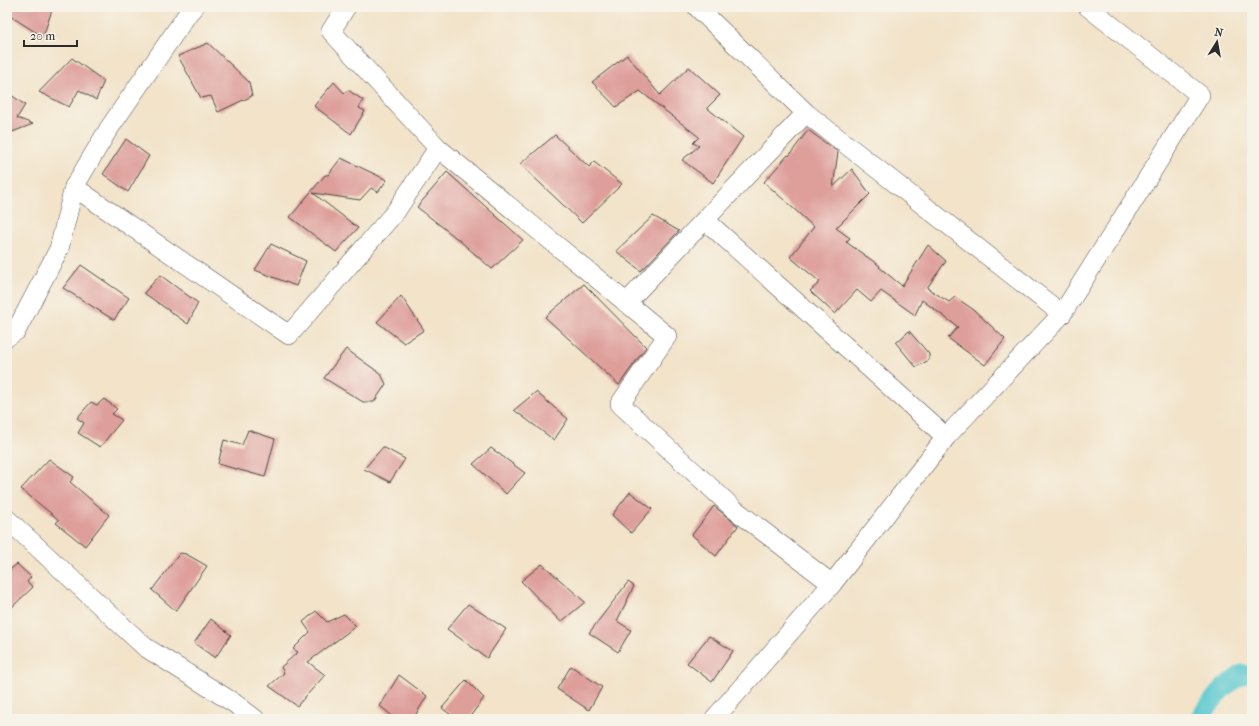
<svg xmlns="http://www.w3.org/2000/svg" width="1259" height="726" viewBox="0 0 1259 726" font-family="'IM FELL French Canon',serif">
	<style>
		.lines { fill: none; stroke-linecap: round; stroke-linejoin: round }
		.canal { stroke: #5cc9d0; stroke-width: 19 }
		.building { fill: #de9f9b }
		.minor-casing { stroke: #494743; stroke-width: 20 }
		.minor { stroke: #fff; stroke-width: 19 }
	</style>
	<rect width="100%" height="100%" fill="#f7f3e8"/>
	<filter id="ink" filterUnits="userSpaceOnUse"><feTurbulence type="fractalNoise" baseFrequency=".025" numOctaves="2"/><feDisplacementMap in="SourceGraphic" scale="8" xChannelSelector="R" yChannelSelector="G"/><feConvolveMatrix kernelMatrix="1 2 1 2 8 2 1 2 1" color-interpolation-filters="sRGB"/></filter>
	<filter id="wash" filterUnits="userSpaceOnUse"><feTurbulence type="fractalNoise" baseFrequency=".012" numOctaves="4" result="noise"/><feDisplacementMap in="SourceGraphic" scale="16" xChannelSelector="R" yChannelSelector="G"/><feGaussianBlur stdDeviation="0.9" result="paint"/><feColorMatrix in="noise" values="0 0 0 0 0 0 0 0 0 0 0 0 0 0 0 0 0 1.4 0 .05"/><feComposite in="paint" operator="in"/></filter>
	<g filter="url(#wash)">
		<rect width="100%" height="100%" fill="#f2e3c9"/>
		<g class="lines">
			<!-- canal -->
			<path class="canal" d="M 1199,719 L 1200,717 L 1222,689 L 1242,674 L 1252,675"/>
		</g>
		<g id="blocks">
			<!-- building -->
			<g class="building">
				<path d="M 7,7 L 53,7 L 43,37 L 7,14 Z"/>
				<path d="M 208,43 L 249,82 L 252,96 L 218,112 L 211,96 L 201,98 L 178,56 Z"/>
				<path d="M 627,55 L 660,95 L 689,67 L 720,95 L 707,108 L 743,137 L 713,183 L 682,160 L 699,146 L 693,143 L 699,137 L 640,91 L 616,107 L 592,82 Z"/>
				<path d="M 72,58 L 104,81 L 96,100 L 79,90 L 69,107 L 39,92 Z"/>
				<path d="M 334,82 L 344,93 L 348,90 L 363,100 L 359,108 L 365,111 L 351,134 L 314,106 Z"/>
				<path d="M 7,92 L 25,105 L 17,118 L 33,124 L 7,134 Z"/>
				<path d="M 808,130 L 838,152 L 833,187 L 852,169 L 870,194 L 836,228 L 850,238 L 846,242 L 880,266 L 879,267 L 902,286 L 928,245 L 946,261 L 927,288 L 949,302 L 955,297 L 974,310 L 1005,339 L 985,365 L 948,338 L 958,327 L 922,300 L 915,315 L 881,291 L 871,302 L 857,290 L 835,314 L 810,291 L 820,282 L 790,257 L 814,227 L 764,182 L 788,155 L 789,156 Z"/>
				<path d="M 555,135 L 589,167 L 594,162 L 622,184 L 582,223 L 520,164 Z"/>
				<path d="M 126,139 L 149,156 L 128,192 L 103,174 Z"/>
				<path d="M 341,158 L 387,180 L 378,192 L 371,188 L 360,200 L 313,193 L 358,228 L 336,252 L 290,217 L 325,175 L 328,175 Z"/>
				<path d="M 447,172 L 523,240 L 492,269 L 460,241 L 417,207 Z"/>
				<path d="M 653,216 L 679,231 L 641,271 L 616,251 Z"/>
				<path d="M 271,244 L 306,261 L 296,286 L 255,270 Z"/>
				<path d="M 81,265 L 129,298 L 114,320 L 63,288 Z"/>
				<path d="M 160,275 L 198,303 L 188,324 L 144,293 Z"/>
				<path d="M 584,284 L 646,347 L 619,385 L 545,317 Z"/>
				<path d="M 401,296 L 424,330 L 404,343 L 377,322 Z"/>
				<path d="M 909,331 L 929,354 L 929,360 L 916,367 L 896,343 Z"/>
				<path d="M 346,349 L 381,374 L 386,384 L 374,402 L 363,402 L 324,378 Z"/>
				<path d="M 536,392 L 568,419 L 554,440 L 514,410 Z"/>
				<path d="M 104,399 L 117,409 L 112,414 L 122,420 L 100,447 L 78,433 L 84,423 L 77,418 L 91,402 L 97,405 Z"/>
				<path d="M 248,430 L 275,439 L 265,477 L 218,464 L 224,440 L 242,445 Z"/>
				<path d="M 383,447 L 405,459 L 390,482 L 364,469 Z"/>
				<path d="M 491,448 L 525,473 L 506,494 L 473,464 Z"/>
				<path d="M 49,459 L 74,477 L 70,482 L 109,515 L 85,546 L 56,523 L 59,520 L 21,489 Z"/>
				<path d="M 630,492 L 652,509 L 631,533 L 612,515 Z"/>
				<path d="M 714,506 L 738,526 L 716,556 L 692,535 Z"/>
				<path d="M 180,553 L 186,554 L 207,566 L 176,611 L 152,590 Z"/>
				<path d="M 17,564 L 31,577 L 27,582 L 33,587 L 7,612 L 7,572 Z"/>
				<path d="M 542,564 L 585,602 L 561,622 L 521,581 Z"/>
				<path d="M 628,582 L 634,586 L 617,621 L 631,630 L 618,652 L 589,633 Z"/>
				<path d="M 468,604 L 506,629 L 487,658 L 447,629 Z"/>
				<path d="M 316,611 L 327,622 L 344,614 L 356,626 L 308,662 L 325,675 L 297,706 L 269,686 L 284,673 L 281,667 L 298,652 L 293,649 L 310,632 L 303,622 Z"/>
				<path d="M 211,619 L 231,635 L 215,658 L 194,643 Z"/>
				<path d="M 709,636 L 733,651 L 712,682 L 687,663 Z"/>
				<path d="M 571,666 L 602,687 L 589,710 L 557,689 Z"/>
				<path d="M 399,675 L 427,696 L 413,719 L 396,719 L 380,706 Z"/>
				<path d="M 466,680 L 484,698 L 468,719 L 456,719 L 442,708 Z"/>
			</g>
		</g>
	</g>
	<g filter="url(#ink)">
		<use href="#blocks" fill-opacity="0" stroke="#494743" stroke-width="1"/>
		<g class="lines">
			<defs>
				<g id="minor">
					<path d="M 806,113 L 1062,314"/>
					<path d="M 438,148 L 667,336 L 620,404 L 734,509 L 832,584"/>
					<path d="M 74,187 L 289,335 L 396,211 L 438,148 L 331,31 L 346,7"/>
					<path d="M 705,220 L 946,437"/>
					<path d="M 626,303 L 806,113 L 697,7"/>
					<path d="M 7,337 L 16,331 L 59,249 L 74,187 L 108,130 L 189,12 L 194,7"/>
					<path d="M 7,519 L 145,647 L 234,703 L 255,719"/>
					<path d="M 714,719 L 832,584 L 946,437 L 1062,314 L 1200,95 L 1088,7"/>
				</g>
			</defs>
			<!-- minor casing -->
			<use href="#minor" class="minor-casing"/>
			<!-- minor -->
			<use href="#minor" class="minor"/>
		</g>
	</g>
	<!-- margin -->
	<rect width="1259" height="726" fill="none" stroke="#f7f3e8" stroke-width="24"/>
	<!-- north arrow -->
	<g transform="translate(1217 42) rotate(11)" stroke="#f7f3e8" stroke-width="3" paint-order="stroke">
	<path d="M0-3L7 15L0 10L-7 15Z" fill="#2b2b2b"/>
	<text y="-6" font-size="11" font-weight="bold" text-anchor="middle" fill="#2b2b2b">N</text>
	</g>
	<!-- scale -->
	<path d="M24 40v6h53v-6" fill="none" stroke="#2b2b2b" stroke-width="2"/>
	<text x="30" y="40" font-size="12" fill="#2b2b2b" stroke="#f7f3e8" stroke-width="3" paint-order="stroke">20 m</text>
</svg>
